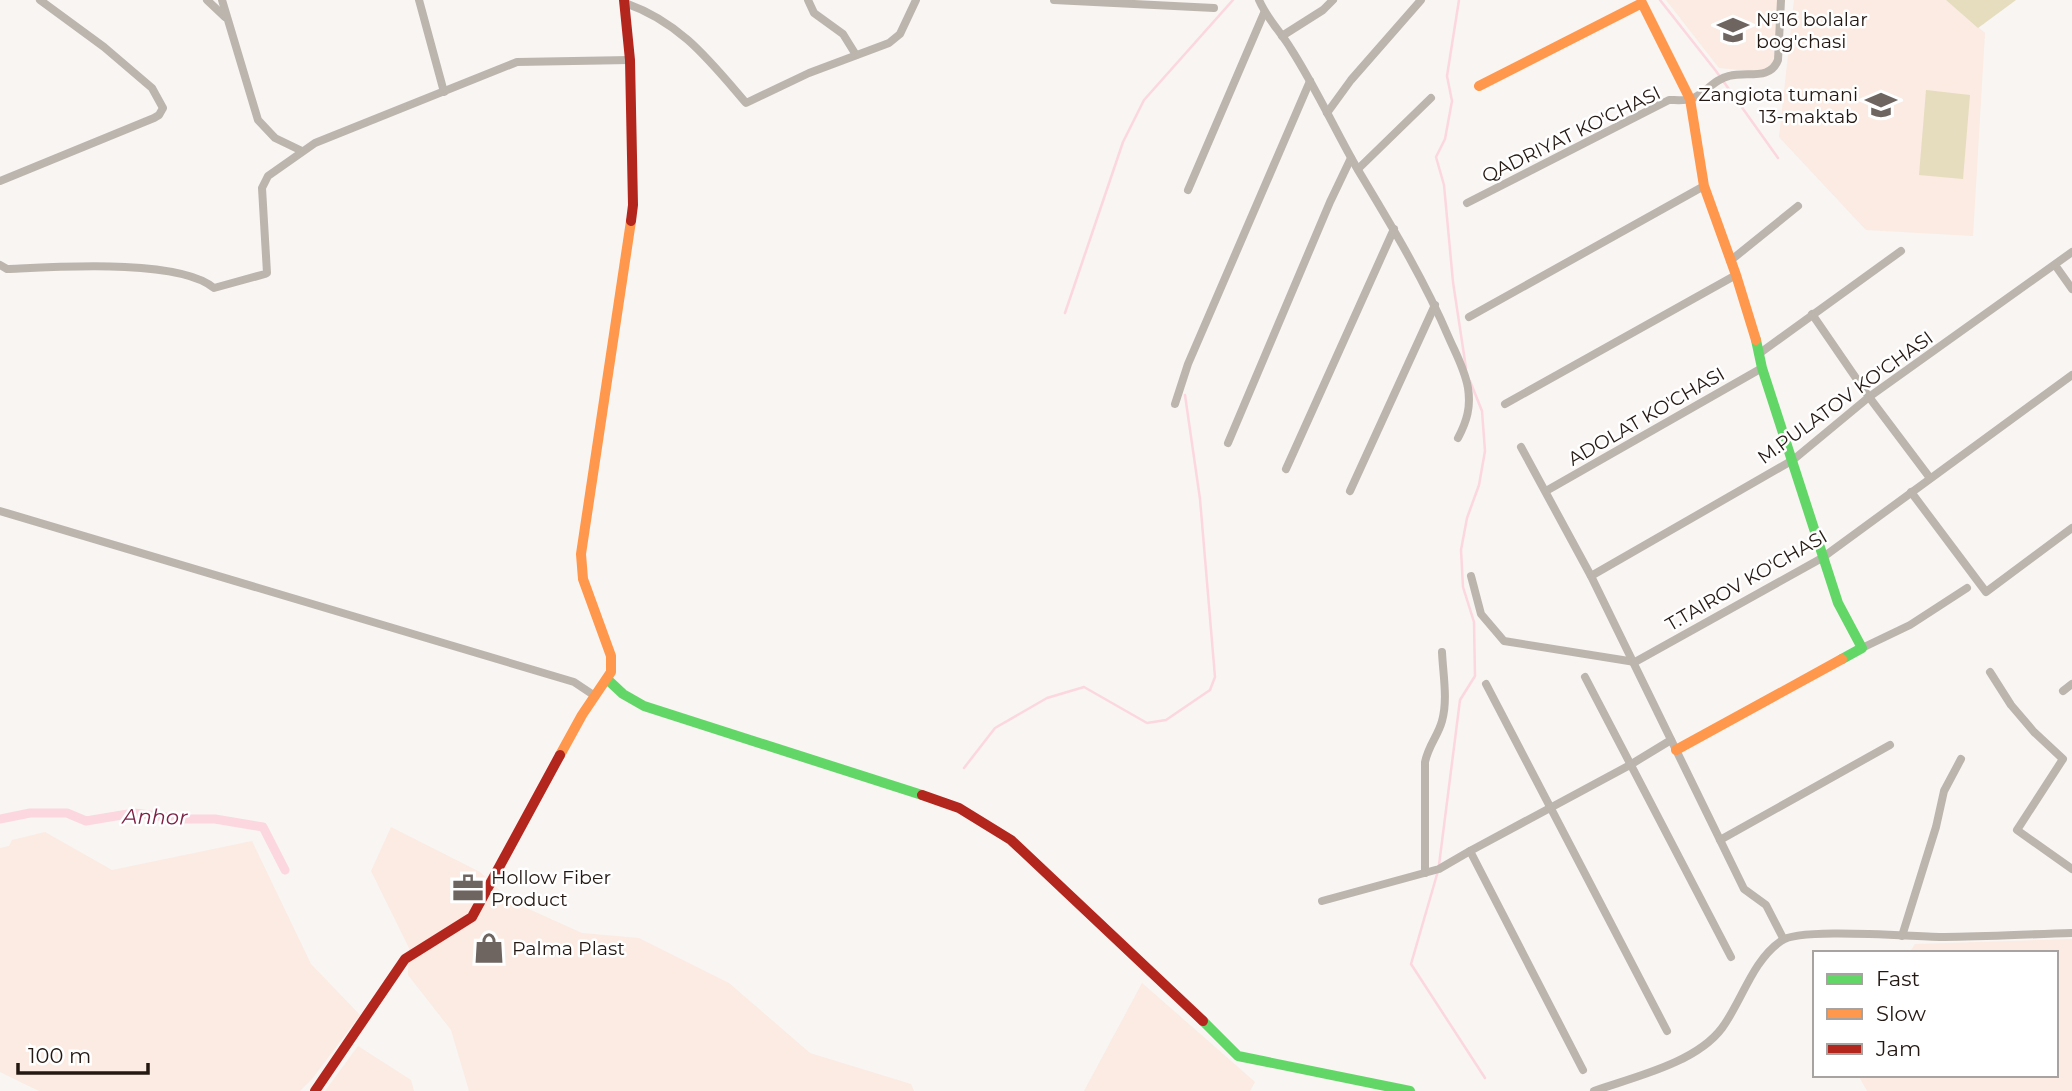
<svg xmlns="http://www.w3.org/2000/svg" width="2072" height="1091" viewBox="0 0 2072 1091" font-family="Montserrat,sans-serif">
	<style>
		.built { fill: #fbebe2 }
		.green { fill: #e5ddbe }
		.lines { fill: none; stroke-linecap: round; stroke-linejoin: round }
		.stream { stroke: #fcd7df; stroke-width: 2.5 }
		.canal { stroke: #fcd7df; stroke-width: 9 }
		.street { stroke: #bcb5ad; stroke-width: 8 }
		.fast { stroke: #63d668; stroke-width: 10 }
		.slow { stroke: #ff974d; stroke-width: 10 }
		.jam { stroke: #b3261e; stroke-width: 10 }
		.labels { text-anchor: middle; stroke-width: 5; stroke-linejoin: round; paint-order: stroke }
		.poi-label { font-size: 19px; fill: #241812; stroke: #fff; text-anchor: start }
		.street-label { font-size: 19px; fill: #241812; stroke: #fff }
		.water-label { font-size: 21px; font-style: italic; fill: #7d2145; stroke: #fff }
	</style>
	<rect width="100%" height="100%" fill="#f8f5f3"/>
	<!-- built -->
	<g class="built">
		<path d="M 1666,0 L 1779,0 L 1774,61 L 1762,72 L 1719,68 Z"/>
		<path d="M 1794,0 L 1946,0 L 1985,33 L 1973,236 L 1866,230 L 1779,137 Z"/>
		<path d="M 391,827 L 480,872 L 511,901 L 582,933 L 639,938 L 729,983 L 810,1053 L 911,1084 L 914,1091 L 469,1091 L 451,1030 L 408,975 L 409,948 L 371,871 Z"/>
		<path d="M 45,832 L 112,870 L 252,841 L 311,964 L 360,1015 L 312,1079 L 300,1091 L 39,1091 L 0,1072 L 0,848 L 9,846 L 12,840 Z"/>
		<path d="M 2072,939 L 2072,1091 L 1867,1091 L 1858,1075 L 2056,1075 L 2056,953 L 1909,953 L 1915,944 Z"/>
		<path d="M 1142,983 L 1255,1082 L 1250,1091 L 1084,1091 Z"/>
		<path d="M 358,1046 L 411,1080 L 414,1091 L 325,1091 Z"/>
	</g>
	<!-- green -->
	<g class="green">
		<path d="M 1946,0 L 2016,0 L 1978,28 Z"/>
		<path d="M 1926,90 L 1970,95 L 1963,179 L 1919,175 Z"/>
	</g>
	<g class="lines">
		<!-- stream -->
		<g class="stream">
			<path d="M 1459,0 L 1447,76 L 1452,101 L 1445,139 L 1436,157 L 1444,185 L 1453,282 L 1466,368"/>
			<path d="M 1660,0 L 1716,71 L 1778,158"/>
			<path d="M 1065,313 L 1123,142 L 1144,100 L 1233,0"/>
			<path d="M 964,768 L 995,728 L 1047,698 L 1084,687 L 1147,723 L 1166,720 L 1210,690 L 1215,677 L 1200,499 L 1185,395"/>
			<path d="M 1439,865 L 1460,700 L 1475,676 L 1474,622 L 1463,587 L 1461,550 L 1467,518 L 1479,485 L 1485,451 L 1482,411 L 1470,381"/>
			<path d="M 1438,871 L 1411,964 L 1485,1078"/>
		</g>
		<!-- canal -->
		<path class="canal" d="M 0,819 L 30,813 L 67,813 L 86,821 L 134,813 L 182,819 L 215,819 L 263,827 L 285,870"/>
		<!-- street -->
		<g class="street">
			<path d="M 207,0 L 225,17"/>
			<path d="M 222,0 L 258,120 L 275,138 L 302,151"/>
			<path d="M 419,0 L 444,92"/>
			<path d="M 808,0 L 814,13 L 843,34 L 856,55"/>
			<path d="M 1054,0 L 1214,8"/>
			<path d="M 1259,0 C 1267,19 1281,32 1291,49 C 1316,88 1335,130 1358,170 C 1391,225 1424,279 1449,338 C 1456,354 1465,370 1468,388 C 1471,407 1467,421 1458,438"/>
			<path d="M 625,3 C 680,22 709,60 746,103 L 809,73 L 889,43 L 900,34 L 916,0"/>
			<path d="M 1282,36 L 1323,10 L 1333,0"/>
			<path d="M 1327,113 L 1351,80 L 1421,0"/>
			<path d="M 1358,169 L 1431,98"/>
			<path d="M 0,181 L 154,118 L 159,115 L 163,108 L 152,88 L 104,47 L 40,0"/>
			<path d="M 1188,190 L 1264,13"/>
			<path d="M 1467,203 L 1669,100 C 1675,100 1685,101 1691,99 C 1705,94 1714,79 1729,76 C 1747,71 1770,81 1778,60 L 1781,0"/>
			<path d="M 1730,261 L 1798,206"/>
			<path d="M 0,265 L 7,269 C 53,267 179,258 214,288 L 265,274 L 267,273 L 262,188 L 268,176 L 315,143 L 517,62 L 630,60"/>
			<path d="M 2055,265 L 2072,289"/>
			<path d="M 1812,314 L 1869,397 L 1930,478"/>
			<path d="M 1469,317 L 1704,186"/>
			<path d="M 1760,353 L 1901,251"/>
			<path d="M 1175,404 L 1188,364 L 1310,81"/>
			<path d="M 1505,404 L 1736,275"/>
			<path d="M 1228,443 L 1330,202 L 1351,158"/>
			<path d="M 1521,447 L 1591,576 L 1744,889 L 1766,905 L 1783,938"/>
			<path d="M 1286,469 L 1394,229"/>
			<path d="M 1350,491 L 1435,305"/>
			<path d="M 1546,491 L 1762,368"/>
			<path d="M 1911,492 L 1986,592 L 2072,528"/>
			<path d="M 0,511 L 574,682 L 595,696"/>
			<path d="M 1471,576 L 1481,614 L 1504,641 L 1635,662 L 1822,558 L 2072,375"/>
			<path d="M 1591,576 L 1793,460 L 1869,397 L 2072,252"/>
			<path d="M 1862,648 L 1910,625 L 1967,588"/>
			<path d="M 1990,672 L 2011,705 L 2034,732 L 2063,759 L 2017,830 L 2072,869"/>
			<path d="M 1585,677 L 1731,957"/>
			<path d="M 1486,684 L 1667,1031"/>
			<path d="M 2063,691 L 2072,684"/>
			<path d="M 1720,840 L 1890,745"/>
			<path d="M 1425,873 L 1425,762 C 1429,744 1438,736 1442,721 C 1448,700 1443,674 1442,652"/>
			<path d="M 1322,901 L 1439,869 L 1470,851"/>
			<path d="M 1902,936 L 1936,827 L 1944,791 L 1961,759"/>
			<path d="M 1583,1070 L 1470,851 L 1630,765 L 1671,740"/>
			<path d="M 1594,1091 C 1634,1077 1696,1063 1722,1028 C 1742,1001 1752,961 1781,941 C 1799,927 1914,937 1944,937 C 1987,937 2029,934 2072,933"/>
		</g>
		<!-- fast -->
		<g class="fast">
			<path d="M 1756,340 L 1762,368 L 1838,603 L 1862,648 L 1842,659"/>
			<path d="M 608,680 L 623,694 L 644,706 L 922,795"/>
			<path d="M 1203,1021 L 1238,1056 L 1410,1091"/>
		</g>
		<!-- slow -->
		<g class="slow">
			<path d="M 1479,86 L 1642,3 L 1690,99 L 1704,186 L 1736,275 L 1756,340"/>
			<path d="M 1676,750 L 1842,659"/>
			<path d="M 560,755 L 582,715 L 611,672 L 611,656 L 583,579 L 581,554 L 631,221"/>
		</g>
		<!-- jam -->
		<g class="jam">
			<path d="M 624,0 L 630,60 L 633,205 L 631,221"/>
			<path d="M 922,795 L 959,808 L 1011,840 L 1203,1021"/>
			<path d="M 315,1091 L 405,959 L 472,917 L 560,755"/>
		</g>
	</g>
	<!-- icons -->
	<defs>
		<symbol id="school-bare" viewBox="-9 -9 18 18"><path d="M0-5L7-2L0 1L-7-2ZM-4 1L0 2.5L4 1V4Q0 6-4 4Z" fill="#6e6561" stroke="#fff" stroke-width="2.5" paint-order="stroke"/></symbol>
		<symbol id="office-bare" viewBox="-9 -9 18 18"><path d="M-6-3h4V-5.5h4V-3h4V5H-6ZM-1-4.5V-3h2v-1.5ZM-6 0V1H6V0Z" fill="#6e6561" stroke="#fff" stroke-width="2.5" paint-order="stroke"/></symbol>
		<symbol id="shop-bare" viewBox="-9 -9 18 18"><path d="M-5-2.5h2.3a2.7 3.5 0 0 1 5.4 0H5L5.5 6h-11ZM-1.5-2.5h3a1.5 2.3 0 0 0-3 0Z" fill="#6e6561" stroke="#fff" stroke-width="2.5" paint-order="stroke"/></symbol>
	</defs>
	<g fill-rule="evenodd">
		<use href="#school-bare" x="1711" y="8" width="44" height="44"/>
		<use href="#school-bare" x="1859" y="83" width="44" height="44"/>
		<use href="#office-bare" x="446" y="866" width="44" height="44"/>
		<use href="#shop-bare" x="467" y="926" width="44" height="44"/>
	</g>
	<g class="labels">
		<!-- poi labels -->
		<g class="poi-label">
			<text x="1756" y="26">№16 bolalar<tspan x="1756" dy="22">bog'chasi</tspan></text>
			<text x="1858" y="101" text-anchor="end">Zangiota tumani<tspan x="1858" dy="22">13-maktab</tspan></text>
			<text x="491" y="884">Hollow Fiber<tspan x="491" dy="22">Product</tspan></text>
			<text x="512" y="955">Palma Plast</text>
		</g>
		<!-- street labels -->
		<g class="street-label">
			<text transform="translate(1571 134) rotate(-26)" y="7">QADRIYAT KO'CHASI</text>
			<text transform="translate(1845 397) rotate(-36)" y="7">M.PULATOV KO'CHASI</text>
			<text transform="translate(1646 416) rotate(-30)" y="7">ADOLAT KO'CHASI</text>
			<text transform="translate(1746 580) rotate(-30)" y="7">T.TAIROV KO'CHASI</text>
		</g>
		<!-- water labels -->
		<g class="water-label">
			<text transform="translate(155 817) rotate(1)" y="7">Anhor</text>
		</g>
	</g>
	<!-- legend -->
	<rect x="1813" y="951" width="245" height="126" fill="#ffffff" stroke="#a7a3a0" stroke-width="2"/>
	<rect x="1827" y="974" width="35" height="10" fill="#63d668" stroke="#a7a3a0" stroke-width="2"/>
	<text x="1876" y="986" font-size="21" fill="#241812">Fast</text>
	<rect x="1827" y="1009" width="35" height="10" fill="#ff974d" stroke="#a7a3a0" stroke-width="2"/>
	<text x="1876" y="1021" font-size="21" fill="#241812">Slow</text>
	<rect x="1827" y="1044" width="35" height="10" fill="#b3261e" stroke="#a7a3a0" stroke-width="2"/>
	<text x="1876" y="1056" font-size="21" fill="#241812">Jam</text>
	<!-- scale -->
	<path d="M18 1063v10h130v-10" fill="none" stroke="#241812" stroke-width="3.5"/>
	<text x="28" y="1063" font-size="21" fill="#241812" stroke="#ffffff" stroke-width="5" paint-order="stroke">100 m</text>
</svg>
